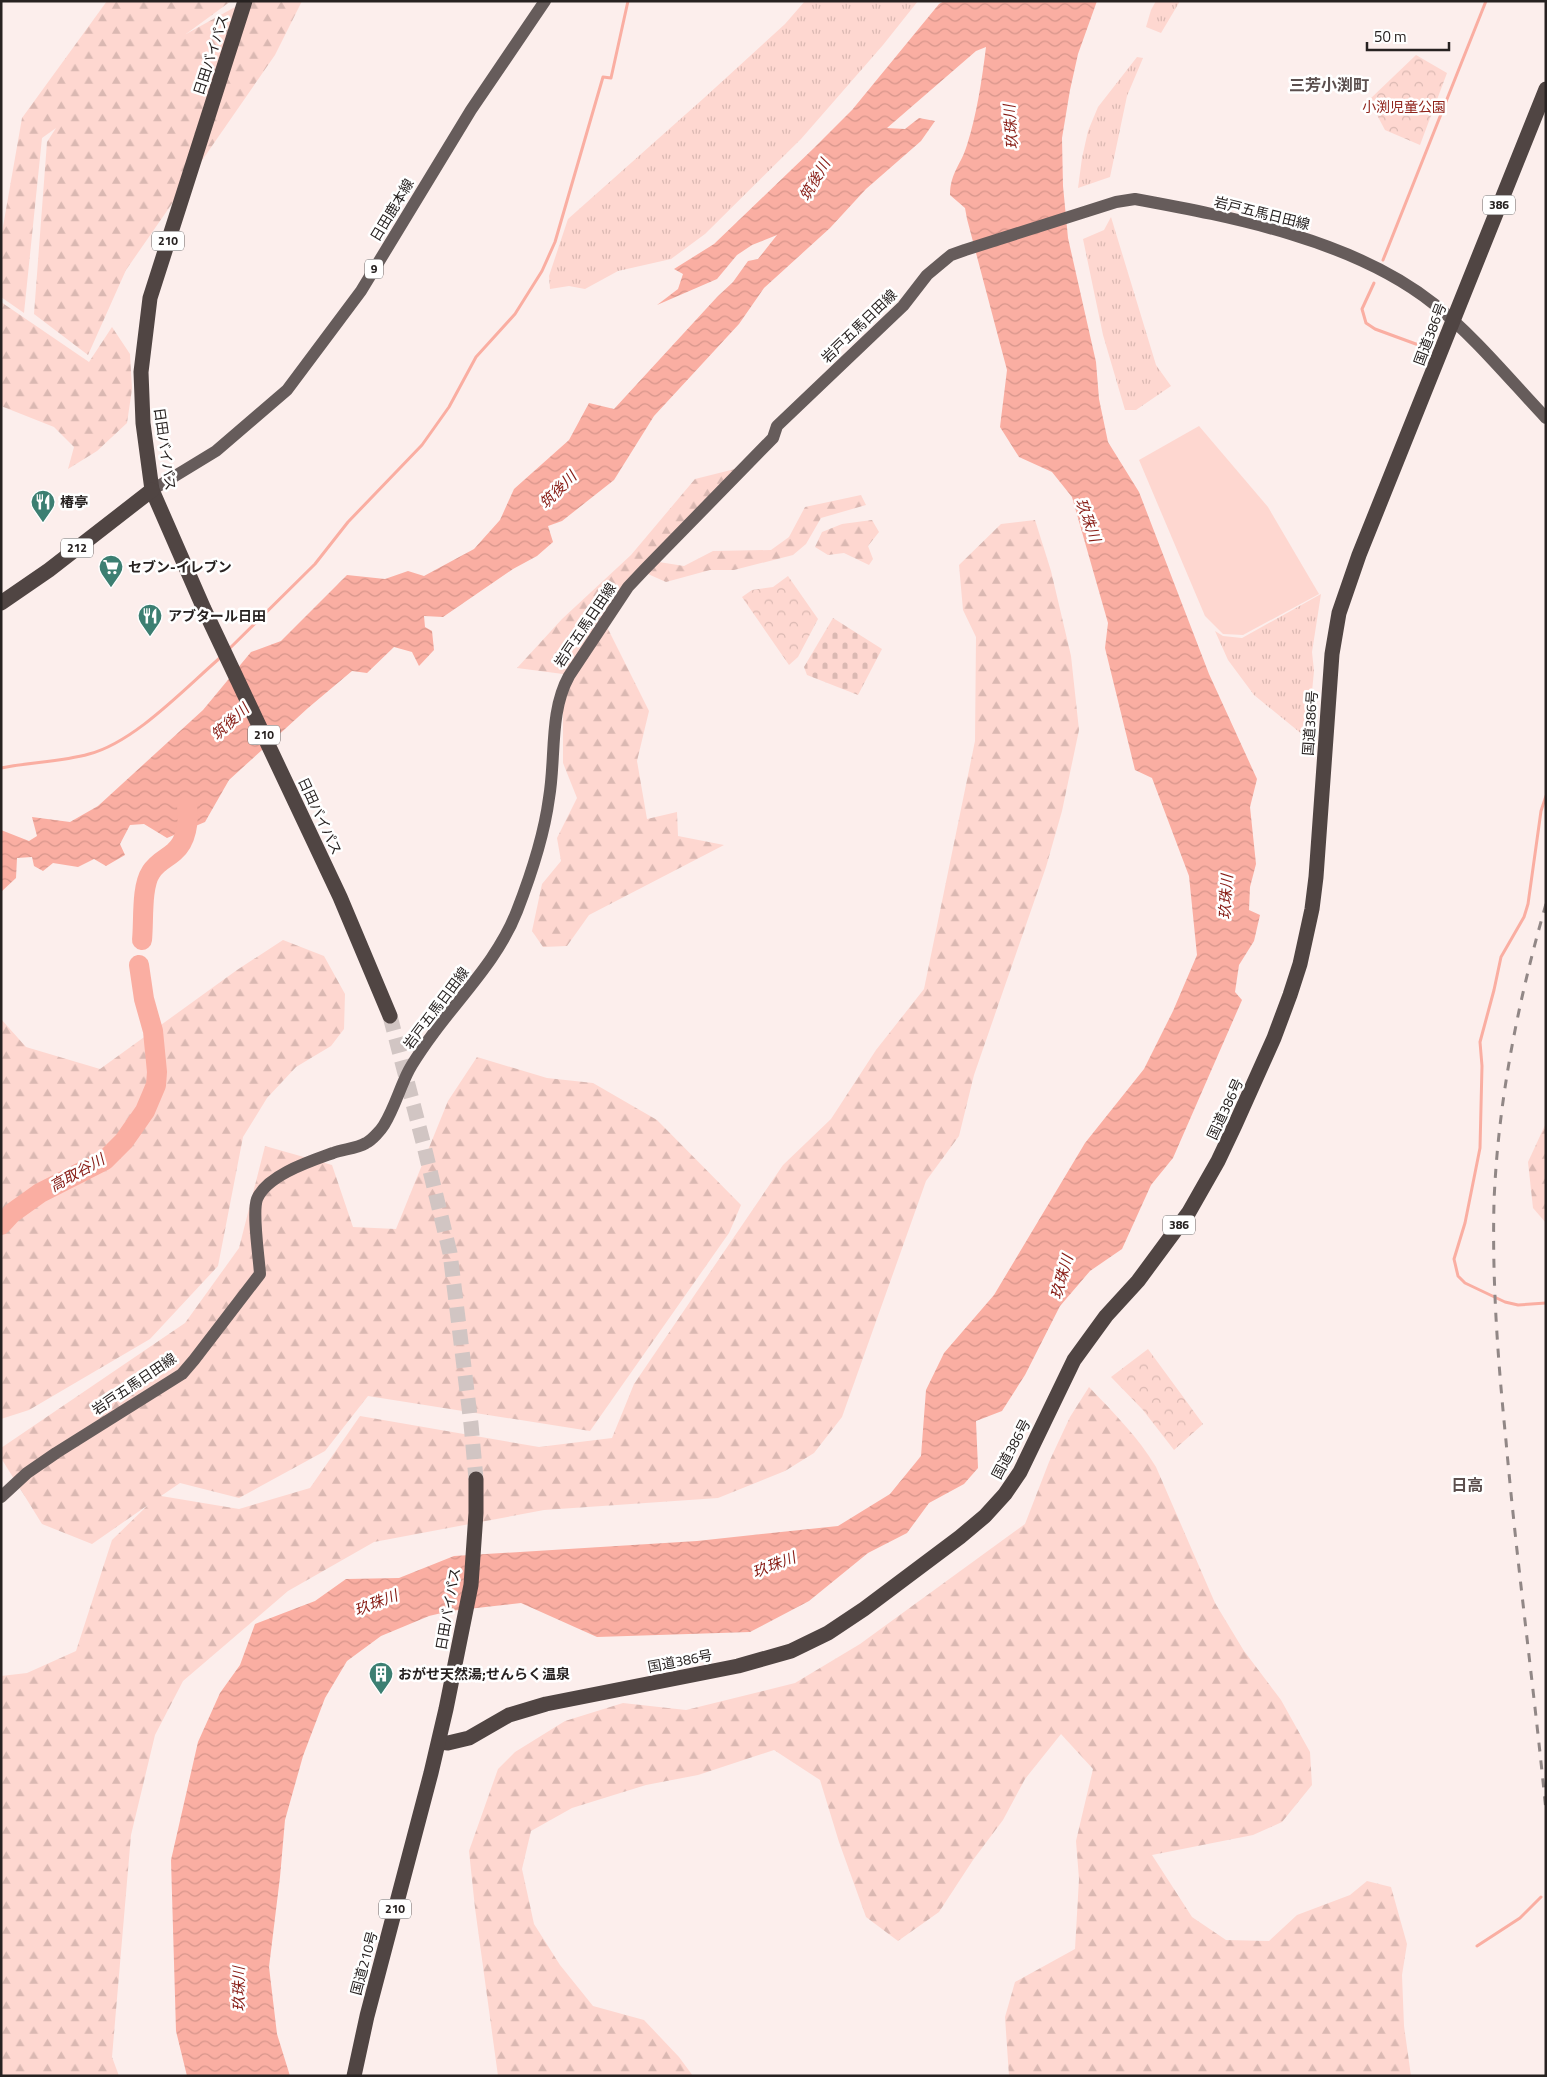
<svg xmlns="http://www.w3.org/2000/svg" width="1547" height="2077" viewBox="0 0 1547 2077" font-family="'Titillium Web','Noto Sans JP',sans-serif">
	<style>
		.grass { fill: url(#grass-tufts) }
		.forest { fill: url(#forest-firs) }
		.cemetery { fill: url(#cemetery-stones) }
		.park { fill: url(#park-crowns) }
		.garden { fill: #fed7d0 }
		.water { fill: url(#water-waves) }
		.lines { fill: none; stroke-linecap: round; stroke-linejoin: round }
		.stream { stroke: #faaea2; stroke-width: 3 }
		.river { stroke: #faaea2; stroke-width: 20 }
		.highway-tunnel { stroke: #d1c5c3; stroke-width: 15; stroke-dasharray: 15 8; stroke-linecap: butt }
		.major { stroke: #665c5b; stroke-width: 12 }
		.highway { stroke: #504543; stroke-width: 15 }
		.rail { stroke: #918786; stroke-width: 3; stroke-dasharray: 9 9; stroke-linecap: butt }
		.labels { text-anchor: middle; stroke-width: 5; stroke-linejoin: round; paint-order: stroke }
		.shield { fill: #fff; stroke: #686464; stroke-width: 1 }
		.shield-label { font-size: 12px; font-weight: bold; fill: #272221 }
		.street-label { font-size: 14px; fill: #272221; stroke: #fff }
		.park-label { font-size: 14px; fill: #90251c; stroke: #fff }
		.poi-label { font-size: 14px; font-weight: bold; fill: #272221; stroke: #fff; text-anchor: start }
		.water-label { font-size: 15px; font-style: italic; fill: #871b14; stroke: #fff }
		.quarter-label { font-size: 16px; font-weight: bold; fill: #5b4f4e; stroke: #fff }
	</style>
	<defs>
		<pattern id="grass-tufts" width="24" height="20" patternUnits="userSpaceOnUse" patternTransform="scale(1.25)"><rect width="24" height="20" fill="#fed7d0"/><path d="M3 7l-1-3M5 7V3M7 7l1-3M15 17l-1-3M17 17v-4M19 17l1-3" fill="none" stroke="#dab8b2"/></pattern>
		<pattern id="forest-firs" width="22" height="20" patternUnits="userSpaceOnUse" patternTransform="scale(1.25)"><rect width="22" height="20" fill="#fed7d0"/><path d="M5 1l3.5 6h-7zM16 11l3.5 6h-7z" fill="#dab8b2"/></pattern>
		<pattern id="cemetery-stones" width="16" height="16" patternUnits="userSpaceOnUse" patternTransform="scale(1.25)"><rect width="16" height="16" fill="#fed7d0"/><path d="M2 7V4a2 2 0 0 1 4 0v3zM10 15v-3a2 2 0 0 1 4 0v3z" fill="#dab8b2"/></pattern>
		<pattern id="park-crowns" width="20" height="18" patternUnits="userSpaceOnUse" patternTransform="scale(1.25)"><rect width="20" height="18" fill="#fed7d0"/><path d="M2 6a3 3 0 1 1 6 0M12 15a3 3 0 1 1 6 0" fill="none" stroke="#dab8b2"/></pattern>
		<pattern id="water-waves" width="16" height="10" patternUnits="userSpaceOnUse" patternTransform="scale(1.25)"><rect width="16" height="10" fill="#faaea2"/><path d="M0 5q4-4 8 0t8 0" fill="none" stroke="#d6958b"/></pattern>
	</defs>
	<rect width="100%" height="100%" fill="#fceeec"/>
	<!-- grass -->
	<g class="grass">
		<path d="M 805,1 L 918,1 L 883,45 L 801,139 L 705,234 L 671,259 L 618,271 L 585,289 L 569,286 L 550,289 L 549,276 L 568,219 L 704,98 L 785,24 Z"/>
		<path d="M 1156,1 L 1180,1 L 1161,33 L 1146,27 L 1151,10 Z"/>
		<path d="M 1137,57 L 1143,58 L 1127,96 L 1110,177 L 1078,188 L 1082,158 L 1088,131 L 1098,107 Z"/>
		<path d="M 1111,217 L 1156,365 L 1171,386 L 1136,410 L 1125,410 L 1103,335 L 1083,239 L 1104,230 Z"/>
		<path d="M 1321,594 L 1312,652 L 1314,671 L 1308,733 L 1303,735 L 1254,695 L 1228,660 L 1215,631 L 1223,636 L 1242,638 Z"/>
	</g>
	<!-- forest -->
	<g class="forest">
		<path d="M 107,1 L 231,1 L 186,34 L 246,1 L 302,1 L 275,55 L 126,270 L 88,355 L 34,314 L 47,142 L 56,128 L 42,138 L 24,313 L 1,297 L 1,238 L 22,118 Z"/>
		<path d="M 1,302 L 89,362 L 112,327 L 130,354 L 132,389 L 127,423 L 97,451 L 68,469 L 74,447 L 54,427 L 1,406 Z"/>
		<path d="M 735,469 L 603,619 L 649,711 L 637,761 L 647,819 L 677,812 L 678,836 L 724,845 L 589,915 L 567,946 L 543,947 L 532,931 L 542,884 L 561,861 L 557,838 L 577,798 L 563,763 L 563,674 L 517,668 L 562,619 L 631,555 L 695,479 Z"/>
		<path d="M 861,495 L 866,505 L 821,518 L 806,544 L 793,555 L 734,570 L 710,570 L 666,582 L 648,574 L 659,562 L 684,566 L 713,551 L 771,550 L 789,537 L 805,507 Z"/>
		<path d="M 872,520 L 879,532 L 868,546 L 873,559 L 869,565 L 844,553 L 828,555 L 815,547 L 822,532 L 842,524 Z"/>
		<path d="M 1035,520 L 1051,571 L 1071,656 L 1079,730 L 1062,811 L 1046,867 L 974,1075 L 959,1136 L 926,1181 L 842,1417 L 814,1453 L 785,1471 L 718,1498 L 544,1510 L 374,1542 L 288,1591 L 183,1681 L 155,1735 L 131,1835 L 112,2057 L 119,2076 L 1,2076 L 1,1676 L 27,1673 L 76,1651 L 112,1540 L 148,1505 L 92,1544 L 42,1524 L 1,1458 L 1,1448 L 185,1323 L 239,1248 L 265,1146 L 332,1165 L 353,1227 L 396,1229 L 448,1101 L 477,1057 L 547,1078 L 593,1083 L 657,1120 L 741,1205 L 729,1233 L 590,1431 L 368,1396 L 325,1451 L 239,1498 L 180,1483 L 161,1496 L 239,1509 L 310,1488 L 360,1416 L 539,1447 L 612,1438 L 634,1384 L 783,1165 L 831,1119 L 876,1050 L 924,989 L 975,741 L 976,637 L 963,610 L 959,565 L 1001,524 Z"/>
		<path d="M 283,940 L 324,956 L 345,994 L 344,1029 L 331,1046 L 296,1067 L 267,1098 L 243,1137 L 218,1266 L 150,1339 L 29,1410 L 1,1419 L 1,1019 L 26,1047 L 100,1069 L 237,970 Z"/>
		<path d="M 1546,1123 L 1546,1223 L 1533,1208 L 1528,1162 Z"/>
		<path d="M 1089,1387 C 1113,1412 1138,1437 1156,1467 L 1215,1603 L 1244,1651 L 1281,1700 L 1310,1752 L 1312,1785 L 1282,1822 L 1253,1835 L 1152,1855 L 1192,1917 L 1226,1940 L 1269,1941 L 1297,1915 L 1350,1895 L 1367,1881 L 1391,1887 L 1407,1944 L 1402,1975 L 1404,2026 L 1411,2076 L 1009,2076 L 1005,2017 L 1015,1982 L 1075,1949 L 1079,1879 L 1076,1841 L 1093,1769 L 1061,1734 L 1025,1779 L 1003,1820 L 973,1860 L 939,1912 L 898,1941 L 866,1917 L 839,1842 L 820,1780 L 774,1750 L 698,1775 L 646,1785 L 572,1808 L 531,1831 L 522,1869 L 534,1924 L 560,1965 L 593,2006 L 644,2020 L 679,2057 L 693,2076 L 498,2076 L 475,1908 L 469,1851 L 498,1769 L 515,1752 L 565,1721 L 623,1703 L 686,1710 L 795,1683 L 860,1644 L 1025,1524 L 1049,1462 L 1070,1417 Z"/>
	</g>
	<!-- cemetery -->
	<path class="cemetery" d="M 833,618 L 882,649 L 858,695 L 807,675 L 804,667 Z"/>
	<!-- park -->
	<g class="park">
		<path d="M 1416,55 L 1447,73 L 1420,145 L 1385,130 L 1369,100 Z"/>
		<path d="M 788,576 L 818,619 L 798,657 L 789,665 L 742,597 L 752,590 L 773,587 Z"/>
		<path d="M 1148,1349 L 1203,1424 L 1174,1450 L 1143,1410 L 1111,1377 Z"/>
	</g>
	<!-- garden -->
	<path class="garden" d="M 1199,426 L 1268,507 L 1319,594 L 1243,635 L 1223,634 L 1205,616 L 1139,460 Z"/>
	<!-- water -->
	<path class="water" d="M 944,1 L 1097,1 L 1078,54 L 1070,90 L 1062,138 L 1063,186 L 1068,238 L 1096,362 L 1099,399 L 1108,442 L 1139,492 L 1209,674 L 1257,779 L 1250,807 L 1256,864 L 1250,887 L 1249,910 L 1260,915 L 1254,941 L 1239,965 L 1235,992 L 1242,1000 L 1173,1158 L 1151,1185 L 1122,1249 L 1090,1271 L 1060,1306 L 1025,1375 L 1002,1411 L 976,1421 L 978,1468 L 964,1484 L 929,1503 L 907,1533 L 868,1553 L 809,1601 L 750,1632 L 597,1637 L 521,1603 L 450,1611 L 429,1616 L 381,1636 L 347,1661 L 325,1698 L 303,1756 L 285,1820 L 280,1877 L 269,1967 L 277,2034 L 290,2076 L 187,2076 L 176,2031 L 171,1860 L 198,1742 L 220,1693 L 240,1665 L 255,1624 L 315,1601 L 346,1579 L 399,1578 L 454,1556 L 697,1541 L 838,1526 L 890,1494 L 921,1456 L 926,1390 L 944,1353 L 994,1295 L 1085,1143 L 1144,1069 L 1173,1011 L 1197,955 L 1189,876 L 1152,778 L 1135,770 L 1105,648 L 1108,623 L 1072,497 L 1052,472 L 1019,457 L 1000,427 L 1007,370 L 967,219 L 965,208 L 950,195 C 950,173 961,165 967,145 C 977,114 982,79 986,47 L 976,51 L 887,128 L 905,129 L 919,118 L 935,121 L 921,141 L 866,189 L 830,228 L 764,288 L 739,324 L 654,416 L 614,480 L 562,521 L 548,526 L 553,542 L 537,556 L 513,569 L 443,617 L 424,616 L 425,627 L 432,631 L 434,650 L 419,666 L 412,652 L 394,647 L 367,673 L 352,671 L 308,708 L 229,780 L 205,822 L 167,838 L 144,824 L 130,825 L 120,844 L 125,855 L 106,866 L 94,859 L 78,867 L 53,863 L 43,871 L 34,866 L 32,857 L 17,858 L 16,878 L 1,892 L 1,830 L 29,841 L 37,836 L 32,817 L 70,822 L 98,806 L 203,710 L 251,652 L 281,641 L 347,575 L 385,579 L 408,571 L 424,576 L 474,549 L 500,520 L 514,489 L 569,440 L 589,403 L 614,409 L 717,297 L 733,282 L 748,261 L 758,259 L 777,235 L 752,245 L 737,255 L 717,279 L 657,305 L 678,289 L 683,274 L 674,269 L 714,244 L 815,147 L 852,110 L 939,4 Z"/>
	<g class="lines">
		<!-- stream -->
		<g class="stream">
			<path d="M 1383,260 L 1486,1"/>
			<path d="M 1374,283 L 1362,309 L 1366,323 L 1375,329 L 1424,347"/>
			<path d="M 227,651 L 315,564 L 348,522 L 422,445 L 449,407 L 476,357 L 515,314 L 542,271 L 555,242 L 603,77 L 611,78 L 628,1"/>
			<path d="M 1,768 C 30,762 61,762 89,754 C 135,742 185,688 221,657"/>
			<path d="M 1546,796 L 1541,811 L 1528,904 L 1524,917 L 1501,957 L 1494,990 L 1480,1042 L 1482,1066 L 1480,1148 L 1465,1223 L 1454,1259 L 1458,1276 L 1465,1283 L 1505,1302 L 1518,1305 L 1546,1303"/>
			<path d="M 1477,1946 L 1520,1918 L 1541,1897"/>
		</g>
		<!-- river -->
		<g class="river">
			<path d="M 142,940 C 144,921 141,887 151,872 C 157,862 166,859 174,852 C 187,841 189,821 187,806"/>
			<path d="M 1,1225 L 12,1213 L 40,1193 L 105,1160 L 124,1141 L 145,1111 L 156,1085 L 157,1072 L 153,1031 L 144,999 L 139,965"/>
		</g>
		<!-- highway-tunnel -->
		<path class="highway-tunnel" d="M 390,1016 L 423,1142 L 450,1253 L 471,1424 L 476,1479"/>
		<!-- major -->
		<g class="major">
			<path d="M 152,490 L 216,451 L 287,390 L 361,291 L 471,110 L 545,1"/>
			<path d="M 1,1497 L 27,1473 L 56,1453 L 182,1374 L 194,1360 L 260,1274 C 259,1257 252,1213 257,1199 C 267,1175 311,1161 333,1153 C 343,1149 356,1149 366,1143 C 372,1140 381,1130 384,1125 C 395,1107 400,1087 409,1070 C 415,1059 423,1048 430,1038 C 460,996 498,960 517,911 C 531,875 544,836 549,798 C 556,758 549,712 569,676 L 628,587 L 644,570 L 773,438 L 777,426 L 903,306 L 927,275 L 951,255 L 965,250 L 1116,202 L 1135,199 C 1233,217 1354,240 1434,304 C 1475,337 1510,380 1546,418"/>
		</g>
		<!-- highway -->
		<g class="highway">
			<path d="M 245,1 L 150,298 L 141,372 L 143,423 L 152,490 L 204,609 L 340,897 L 390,1016"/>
			<path d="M 1,603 L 49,570 L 152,490"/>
			<path d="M 439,1742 L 448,1743 L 469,1738 L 509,1715 L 546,1704 L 738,1666 L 791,1651 L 828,1633 L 864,1609 L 960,1537 L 985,1516 L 1005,1494 L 1020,1472 L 1074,1360 L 1106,1316 L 1138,1281 L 1189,1212 L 1218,1161 L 1235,1125 L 1274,1038 L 1290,995 L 1300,964 L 1312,909 L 1316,877 L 1332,654 L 1339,613 L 1359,555 L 1546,89"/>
			<path d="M 354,2076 L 367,2016 L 431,1773 L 446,1709 L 471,1585 L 476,1513 L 476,1479"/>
		</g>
		<!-- rail -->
		<path class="rail" d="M 1546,904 C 1518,1001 1498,1101 1494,1202 C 1492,1283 1498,1361 1506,1441 C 1517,1565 1534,1688 1546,1811"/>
	</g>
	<!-- icons -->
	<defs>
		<symbol id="restaurant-pin" viewBox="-11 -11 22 30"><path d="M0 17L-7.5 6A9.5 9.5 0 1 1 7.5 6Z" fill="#3c7f72" stroke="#fff"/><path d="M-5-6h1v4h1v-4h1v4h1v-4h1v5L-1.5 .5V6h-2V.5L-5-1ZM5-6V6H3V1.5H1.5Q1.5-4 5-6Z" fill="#fff"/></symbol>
		<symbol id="supermarket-pin" viewBox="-11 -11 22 30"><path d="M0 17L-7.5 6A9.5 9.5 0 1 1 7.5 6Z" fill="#3c7f72" stroke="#fff"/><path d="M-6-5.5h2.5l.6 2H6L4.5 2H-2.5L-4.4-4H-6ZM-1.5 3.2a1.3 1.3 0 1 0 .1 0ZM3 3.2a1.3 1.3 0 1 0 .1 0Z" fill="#fff"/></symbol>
		<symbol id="building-pin" viewBox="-11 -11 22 30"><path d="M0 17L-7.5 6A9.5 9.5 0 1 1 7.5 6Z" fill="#3c7f72" stroke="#fff"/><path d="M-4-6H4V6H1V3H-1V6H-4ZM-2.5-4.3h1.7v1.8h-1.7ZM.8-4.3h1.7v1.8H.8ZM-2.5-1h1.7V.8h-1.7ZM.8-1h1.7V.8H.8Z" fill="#fff"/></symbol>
	</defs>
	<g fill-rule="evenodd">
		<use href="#restaurant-pin" x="29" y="488" width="28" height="38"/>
		<use href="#supermarket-pin" x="97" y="553" width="28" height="38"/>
		<use href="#restaurant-pin" x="136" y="602" width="28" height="38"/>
		<use href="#building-pin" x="367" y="1660" width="28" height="38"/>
	</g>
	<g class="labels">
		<!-- shield labels -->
		<g class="shield">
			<rect x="1483" y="195.5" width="32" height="19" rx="4"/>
			<rect x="152" y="231.5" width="32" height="19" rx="4"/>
			<rect x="365" y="259.5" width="18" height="19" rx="4"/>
			<rect x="61" y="538.5" width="32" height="19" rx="4"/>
			<rect x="248" y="725.5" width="32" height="19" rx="4"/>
			<rect x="1163" y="1215.5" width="32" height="19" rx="4"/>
			<rect x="379" y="1899.5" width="32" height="19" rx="4"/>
		</g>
		<g class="shield-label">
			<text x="1499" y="209">386</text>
			<text x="168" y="245">210</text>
			<text x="374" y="273">9</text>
			<text x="77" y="552">212</text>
			<text x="264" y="739">210</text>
			<text x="1179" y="1229">386</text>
			<text x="395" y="1913">210</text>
		</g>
		<!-- street labels -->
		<g class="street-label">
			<text transform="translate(211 55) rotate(-72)" y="5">日田バイパス</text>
			<text transform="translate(392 210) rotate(-59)" y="5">日田鹿本線</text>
			<text transform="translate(1262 213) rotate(14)" y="5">岩戸五馬日田線</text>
			<text transform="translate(859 326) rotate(-44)" y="5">岩戸五馬日田線</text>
			<text transform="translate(1430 334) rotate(-69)" y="5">国道386号</text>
			<text transform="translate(165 449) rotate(82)" y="5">日田バイパス</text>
			<text transform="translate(585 625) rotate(-56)" y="5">岩戸五馬日田線</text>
			<text transform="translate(1310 723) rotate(-86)" y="5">国道386号</text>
			<text transform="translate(320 816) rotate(65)" y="5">日田バイパス</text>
			<text transform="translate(436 1008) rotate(-53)" y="5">岩戸五馬日田線</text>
			<text transform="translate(1225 1109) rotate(-65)" y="5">国道386号</text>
			<text transform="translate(134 1384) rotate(-34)" y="5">岩戸五馬日田線</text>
			<text transform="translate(1011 1449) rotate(-62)" y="5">国道386号</text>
			<text transform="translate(448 1609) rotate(-80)" y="5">日田バイパス</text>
			<text transform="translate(680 1661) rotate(-11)" y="5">国道386号</text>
			<text transform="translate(364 1963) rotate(-75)" y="5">国道210号</text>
		</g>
		<!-- park labels -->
		<g class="park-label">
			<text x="1404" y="112">小渕児童公園</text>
		</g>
		<!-- poi labels -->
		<g class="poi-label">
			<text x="60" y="507">椿亭</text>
			<text x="128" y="572">セブン-イレブン</text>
			<text x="168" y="621">アブタール日田</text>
			<text x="398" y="1679">おがせ天然湯;せんらく温泉</text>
		</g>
		<!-- water labels -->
		<g class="water-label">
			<text transform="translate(1011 127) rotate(-94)" y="5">玖珠川</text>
			<text transform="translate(815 180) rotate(-60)" y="5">筑後川</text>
			<text transform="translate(558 490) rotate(-45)" y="5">筑後川</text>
			<text transform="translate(1088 520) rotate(70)" y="5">玖珠川</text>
			<text transform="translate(230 722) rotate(-43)" y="5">筑後川</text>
			<text transform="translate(1226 897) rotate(-87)" y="5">玖珠川</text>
			<text transform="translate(77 1173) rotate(-29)" y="5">高取谷川</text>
			<text transform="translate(1062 1277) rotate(-74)" y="5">玖珠川</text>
			<text transform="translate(774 1565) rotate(-21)" y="5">玖珠川</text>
			<text transform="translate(376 1603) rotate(-21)" y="5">玖珠川</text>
			<text transform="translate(239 1989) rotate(-90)" y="5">玖珠川</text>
		</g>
		<!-- quarter labels -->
		<g class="quarter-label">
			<text x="1329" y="91">三芳小渕町</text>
			<text x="1467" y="1491">日高</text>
		</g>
	</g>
	<!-- border -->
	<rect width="1547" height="2077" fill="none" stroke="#272221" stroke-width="5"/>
	<!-- scale -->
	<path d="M1367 42v8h82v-8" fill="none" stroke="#272221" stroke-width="2.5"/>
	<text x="1374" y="42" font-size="15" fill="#272221" stroke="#ffffff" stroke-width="4" paint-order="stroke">50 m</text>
</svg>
